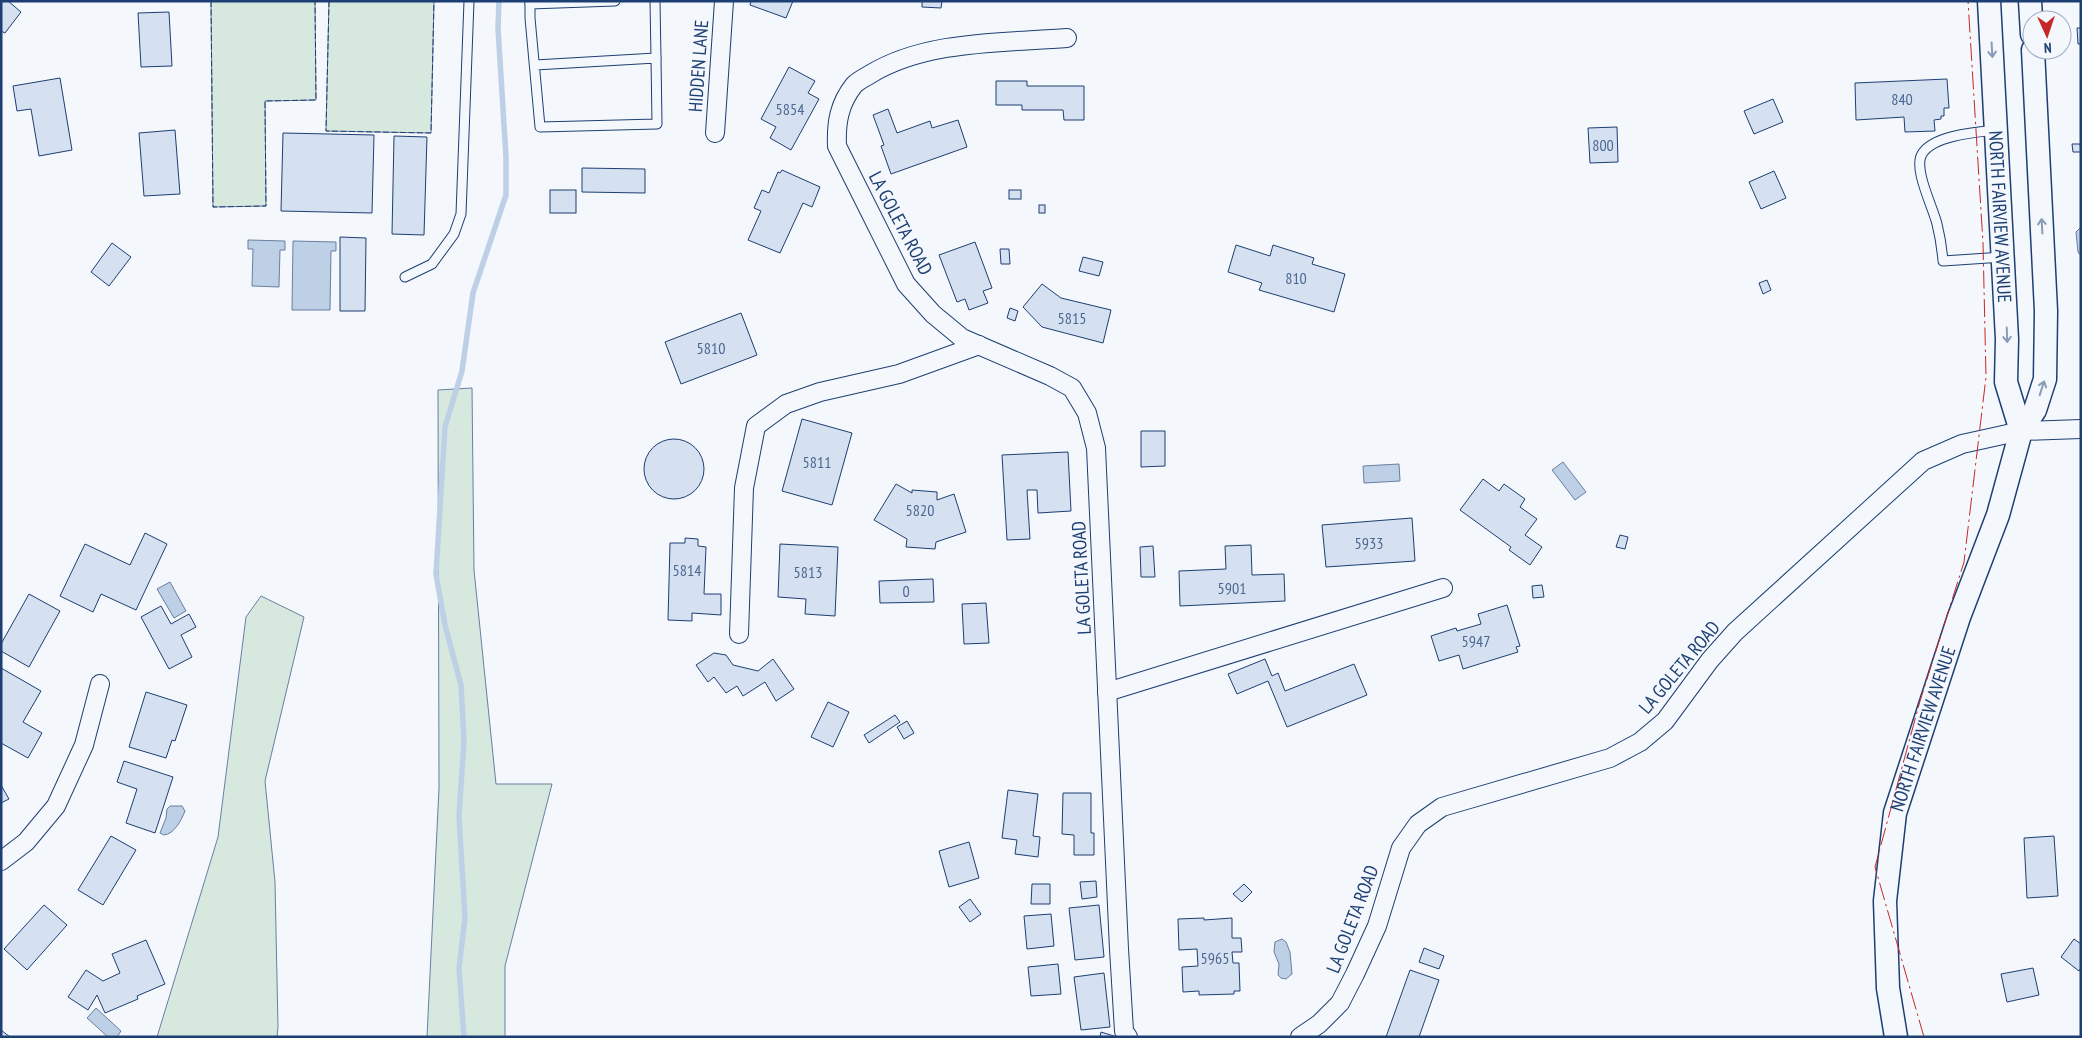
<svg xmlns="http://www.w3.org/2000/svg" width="2082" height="1038" viewBox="0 0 2082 1038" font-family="'PT Sans Narrow',sans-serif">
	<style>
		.green { fill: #d7e8df; stroke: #687fa3 }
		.water { fill: #bed0e5; stroke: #687fa3 }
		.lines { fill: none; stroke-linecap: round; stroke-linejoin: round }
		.stream { stroke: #bed0e5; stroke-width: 5.5 }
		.building { fill: #d5e0f0; stroke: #1d3f73 }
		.service-casing { stroke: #1d3f73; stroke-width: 11 }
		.minor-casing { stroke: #1d3f73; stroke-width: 20 }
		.tertiary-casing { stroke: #1d3f73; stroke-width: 25 }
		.service { stroke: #f4f7fb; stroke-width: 9 }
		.minor { stroke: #f4f7fb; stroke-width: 18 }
		.tertiary { stroke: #f4f7fb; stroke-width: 22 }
		.fence { stroke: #1d3f73; stroke-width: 1; stroke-dasharray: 6 2.5; stroke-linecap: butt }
		.power { stroke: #c62828; stroke-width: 1; stroke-dasharray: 18 4 2.5 4; stroke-linecap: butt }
		.oneway { stroke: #889bb7 }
		.labels { text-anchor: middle; stroke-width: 4; stroke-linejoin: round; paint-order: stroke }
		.number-label { font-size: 16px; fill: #4b6792 }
		.street-label { font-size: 19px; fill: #1d3f73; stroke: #f4f7fb }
	</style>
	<rect width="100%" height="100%" fill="#f4f7fb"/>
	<!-- green -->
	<g class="green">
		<path d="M 211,1 L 315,1 L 316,100 L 265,101 L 266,206 L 213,207 Z"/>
		<path d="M 329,1 L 434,1 L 431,133 L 326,131 Z"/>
		<path d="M 472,388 L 474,570 L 496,784 L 552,784 L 505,966 L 505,1037 L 427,1037 L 439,788 L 438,390 Z"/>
		<path d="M 261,596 L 304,617 L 265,781 L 275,882 L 278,1027 L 277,1037 L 157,1037 L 218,837 L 246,617 Z"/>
	</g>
	<!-- water -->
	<g class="water">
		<path d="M 2081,227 L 2081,256 L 2078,252 L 2076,232 Z"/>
		<path d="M 248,240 L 285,241 L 285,250 L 280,250 L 279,287 L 252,286 L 253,249 L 248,249 Z"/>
		<path d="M 293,241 L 336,242 L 336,251 L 331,251 L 330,310 L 292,310 Z"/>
		<path d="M 1563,462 L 1586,492 L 1575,500 L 1552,470 Z"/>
		<path d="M 1399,464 L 1400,481 L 1364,483 L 1363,466 Z"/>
		<path d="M 170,582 L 186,611 L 174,618 L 157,589 Z"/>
		<path d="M 170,806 L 182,806 L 185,811 C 181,821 174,834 164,835 L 160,833 L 166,818 L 167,809 Z"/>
		<path d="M 1282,939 L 1286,942 L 1290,952 L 1292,974 L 1286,979 L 1281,978 L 1278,975 L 1279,964 L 1274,952 L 1275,942 Z"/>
		<path d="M 96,1008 L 121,1031 L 117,1037 L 108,1037 L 87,1018 Z"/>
	</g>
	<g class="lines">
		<!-- stream -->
		<path class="stream" d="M 464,1037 L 459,968 L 465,918 L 459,816 L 464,740 L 461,685 L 445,625 L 436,574 L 445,427 L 462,371 L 473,293 L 506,195 L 506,157 L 498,28 L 499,1"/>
	</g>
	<!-- building -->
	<g class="building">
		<path d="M 1,1 L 8,1 L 21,12 L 5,33 L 1,31 Z"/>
		<path d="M 751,1 L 793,1 L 786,18 L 750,5 Z"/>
		<path d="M 922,1 L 942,1 L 941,8 L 922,7 Z"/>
		<path d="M 169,12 L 172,66 L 141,67 L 138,13 Z"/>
		<path d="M 2077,28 L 2081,28 L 2081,44 L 2078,44 Z"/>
		<path d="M 789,67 L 815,81 L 808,93 L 819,99 L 791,150 L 770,138 L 776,127 L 761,119 Z"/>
		<path d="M 60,78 L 72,150 L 39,156 L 31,109 L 17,111 L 13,86 Z"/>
		<path d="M 1947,79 L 1949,108 L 1944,108 L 1944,116 L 1941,116 L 1941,119 L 1934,120 L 1935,131 L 1905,132 L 1904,117 L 1856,120 L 1855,83 Z"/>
		<path d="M 996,81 L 1027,81 L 1027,86 L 1084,86 L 1084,120 L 1064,120 L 1063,110 L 1022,110 L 1022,105 L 996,105 Z"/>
		<path d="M 1773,99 L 1783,122 L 1754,134 L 1744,111 Z"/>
		<path d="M 888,109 L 897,133 L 930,121 L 932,128 L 958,120 L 967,147 L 891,174 L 881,146 L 884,145 L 873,115 Z"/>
		<path d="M 1617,127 L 1618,162 L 1590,163 L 1588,128 Z"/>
		<path d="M 175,130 L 180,194 L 144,196 L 139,133 Z"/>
		<path d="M 283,133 L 374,135 L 372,213 L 281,211 Z"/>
		<path d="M 394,136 L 427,137 L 424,235 L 392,234 Z"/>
		<path d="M 2072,144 L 2080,144 L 2081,152 L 2073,152 Z"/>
		<path d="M 582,168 L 645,169 L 645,193 L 582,192 Z"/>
		<path d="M 782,170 L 820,187 L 812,207 L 803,203 L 780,253 L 748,240 L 761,211 L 754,208 L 762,190 L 769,193 L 778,172 L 780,173 Z"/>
		<path d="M 1774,171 L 1786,198 L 1761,209 L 1749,182 Z"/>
		<rect x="550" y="190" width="26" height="23"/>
		<rect x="1009" y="190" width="12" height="9"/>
		<rect x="1039" y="205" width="6" height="8"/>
		<path d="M 340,237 L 366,238 L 365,311 L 340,311 Z"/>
		<path d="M 975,242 L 992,288 L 983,291 L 988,303 L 969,310 L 965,299 L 957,302 L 939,255 Z"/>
		<path d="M 112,243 L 131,257 L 109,286 L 91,272 Z"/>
		<path d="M 1236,245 L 1270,256 L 1273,245 L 1314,258 L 1312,264 L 1345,274 L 1334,312 L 1259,290 L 1262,283 L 1228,272 Z"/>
		<path d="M 1000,249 L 1009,249 L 1010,264 L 1001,264 Z"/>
		<path d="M 1083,257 L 1103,262 L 1099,276 L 1079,271 Z"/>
		<path d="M 1767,280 L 1771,290 L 1763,294 L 1759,283 Z"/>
		<path d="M 1042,284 L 1061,298 L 1111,310 L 1103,343 L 1042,327 L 1023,307 Z"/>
		<path d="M 1010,308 L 1018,311 L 1015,321 L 1007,318 Z"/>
		<path d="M 741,313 L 757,355 L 681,384 L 665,342 Z"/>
		<path d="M 802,419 L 852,433 L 832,505 L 782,491 Z"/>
		<path d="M 1141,431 L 1165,431 L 1165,466 L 1141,467 Z"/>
		<circle cx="674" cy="469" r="30"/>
		<path d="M 1068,452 L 1071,511 L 1038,513 L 1037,490 L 1027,490 L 1030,539 L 1007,540 L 1002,455 Z"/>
		<path d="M 1483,479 L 1499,491 L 1504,484 L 1525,499 L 1520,507 L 1537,519 L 1525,535 L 1542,547 L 1530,565 L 1509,550 L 1511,547 L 1460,510 Z"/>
		<path d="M 896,484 L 912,493 L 912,490 L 937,492 L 937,500 L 954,494 L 966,532 L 936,542 L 935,549 L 906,547 L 907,539 L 874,520 Z"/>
		<path d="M 1412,518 L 1415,561 L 1326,567 L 1322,525 Z"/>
		<path d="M 145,533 L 167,544 L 136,610 L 101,594 L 93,612 L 60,596 L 85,544 L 130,565 Z"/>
		<path d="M 1620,535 L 1628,537 L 1625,549 L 1616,547 Z"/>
		<path d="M 685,538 L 698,539 L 698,546 L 706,547 L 704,594 L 721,594 L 721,615 L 692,613 L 692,621 L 668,620 L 670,543 L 685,543 Z"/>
		<path d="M 780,544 L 838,547 L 835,616 L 805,614 L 806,599 L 778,597 Z"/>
		<path d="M 1251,545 L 1252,575 L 1284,574 L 1285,601 L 1180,606 L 1179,571 L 1226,569 L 1225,546 Z"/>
		<path d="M 1153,546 L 1155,577 L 1141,577 L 1140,547 Z"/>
		<path d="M 933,579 L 934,602 L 880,603 L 879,581 Z"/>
		<path d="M 1542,585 L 1544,597 L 1533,598 L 1532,586 Z"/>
		<path d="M 29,594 L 60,611 L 29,667 L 1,651 L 1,644 Z"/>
		<path d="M 986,603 L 989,643 L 964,644 L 962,604 Z"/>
		<path d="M 1507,605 L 1520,646 L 1516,647 L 1518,652 L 1463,669 L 1459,655 L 1439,661 L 1431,636 L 1456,628 L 1457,631 L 1481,624 L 1478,614 Z"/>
		<path d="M 161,606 L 171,624 L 189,614 L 196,627 L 181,635 L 192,657 L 169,669 L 141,617 Z"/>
		<path d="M 714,653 L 726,655 L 733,665 L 758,671 L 773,659 L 794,689 L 776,701 L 765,682 L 743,696 L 737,686 L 726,693 L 714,677 L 708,682 L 696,665 Z"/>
		<path d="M 1265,659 L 1272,676 L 1278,673 L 1285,691 L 1354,664 L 1367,695 L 1287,727 L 1268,681 L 1237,694 L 1228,674 Z"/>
		<path d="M 1,668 L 41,691 L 23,722 L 42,733 L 28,758 L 1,743 Z"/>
		<path d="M 146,692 L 187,705 L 175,741 L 172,740 L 166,758 L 129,747 Z"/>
		<path d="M 828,702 L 849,712 L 833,747 L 811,737 Z"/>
		<path d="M 895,715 L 900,722 L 869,743 L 864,735 Z"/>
		<path d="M 907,721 L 914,733 L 904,739 L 897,727 Z"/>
		<path d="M 124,761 L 173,777 L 155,833 L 126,823 L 137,789 L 117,782 Z"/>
		<path d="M 1,785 L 9,799 L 1,803 Z"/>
		<path d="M 1008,790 L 1038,794 L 1033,836 L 1040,837 L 1038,857 L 1015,854 L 1017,840 L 1002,838 Z"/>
		<path d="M 1063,793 L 1091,793 L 1091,833 L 1094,833 L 1094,855 L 1074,855 L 1074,835 L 1062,834 Z"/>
		<path d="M 111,836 L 136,850 L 103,905 L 78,890 Z"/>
		<path d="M 2054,836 L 2058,896 L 2027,898 L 2024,838 Z"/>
		<path d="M 969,842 L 979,878 L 949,887 L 939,851 Z"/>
		<path d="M 1096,881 L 1097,897 L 1082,899 L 1080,882 Z"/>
		<path d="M 1032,884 L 1050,884 L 1050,904 L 1031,904 Z"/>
		<path d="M 1244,884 L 1252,892 L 1242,902 L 1233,894 Z"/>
		<path d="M 970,899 L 981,914 L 970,922 L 959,907 Z"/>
		<path d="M 44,905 L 67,925 L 27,970 L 4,949 Z"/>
		<path d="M 1099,905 L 1104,957 L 1075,960 L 1069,908 Z"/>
		<path d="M 1051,914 L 1054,946 L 1027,949 L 1024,916 Z"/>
		<path d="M 1204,918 L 1204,920 L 1232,918 L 1232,938 L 1241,938 L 1242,952 L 1232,952 L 1233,963 L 1239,963 L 1240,991 L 1234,991 L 1234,994 L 1199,995 L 1199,991 L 1183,992 L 1182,967 L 1198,966 L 1197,949 L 1179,950 L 1178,919 Z"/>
		<path d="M 2074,939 L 2081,944 L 2081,968 L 2079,971 L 2061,957 Z"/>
		<path d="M 146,940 L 165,984 L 137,996 L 138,999 L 105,1013 L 97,995 L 88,1010 L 68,997 L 86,970 L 103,981 L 120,973 L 112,954 Z"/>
		<path d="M 1424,948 L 1444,956 L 1439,969 L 1419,962 Z"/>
		<path d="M 1058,964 L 1061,994 L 1031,996 L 1028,967 Z"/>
		<path d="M 2033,968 L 2039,995 L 2007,1002 L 2001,974 Z"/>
		<path d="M 1410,970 L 1439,980 L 1419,1037 L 1386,1037 Z"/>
		<path d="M 1104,973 L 1110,1027 L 1081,1030 L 1074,977 Z"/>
		<path d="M 1,1030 L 10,1037 L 1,1037 Z"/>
		<path d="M 1101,1032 L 1117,1037 L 1100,1037 Z"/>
	</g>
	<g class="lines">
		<defs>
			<g id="service">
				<path d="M 530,1 L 530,18 L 540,127 L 657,124 L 656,58 L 535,65"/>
				<path d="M 655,1 L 656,58"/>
				<path d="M 530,4 L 615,1"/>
				<path d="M 1997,130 C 1977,132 1933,135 1922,154 C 1913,169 1933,207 1937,224 C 1940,236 1942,249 1943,261 L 2003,257"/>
				<path d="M 405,277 L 432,264 L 454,234 L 461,214 L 469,1"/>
			</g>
			<g id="minor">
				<path d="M 1067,38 C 1003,43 925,40 869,75 C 864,78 858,81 854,85 C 839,104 836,123 837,146 L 906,284 L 933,314 L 962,338 L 1050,376 L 1072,388 L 1087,413 L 1096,448 L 1119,949 L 1124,1031 L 1128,1037"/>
				<path d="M 715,133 L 724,1"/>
				<path d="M 739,634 L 744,488 L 756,426 L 786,404 L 820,392 L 899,374 L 979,345"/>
				<path d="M 1107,692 L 1443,588"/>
				<path d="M 1,861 L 26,842 L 56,806 L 84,745 L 100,684"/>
				<path d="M 1300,1037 L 1319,1024 L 1340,1003 L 1355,974 L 1377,926 L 1401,848 L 1418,824 L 1442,807 L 1610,758 L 1640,742 L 1665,721 L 1710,660 L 1735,632 L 1923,461 L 1962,444 L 2021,431 L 2081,429"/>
			</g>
			<g id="tertiary">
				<path id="s1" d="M 1989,1 L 2007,339 L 2006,382 L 2021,431"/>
				<path d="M 2030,1 L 2032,34"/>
				<path id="s2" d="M 1896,1037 L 1888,988 L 1885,901 L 1895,813 L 1959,617 L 1998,515 L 2021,431 L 2035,410 L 2045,379 L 2046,311 L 2033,50"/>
			</g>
		</defs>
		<!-- service casing -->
		<use href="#service" class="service-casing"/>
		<!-- minor casing -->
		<use href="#minor" class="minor-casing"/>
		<!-- tertiary casing -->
		<use href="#tertiary" class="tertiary-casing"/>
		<!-- service -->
		<use href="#service" class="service"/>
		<!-- minor -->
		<use href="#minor" class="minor"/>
		<!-- tertiary -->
		<use href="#tertiary" class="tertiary"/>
		<!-- fence -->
		<g class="fence">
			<path d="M 211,1 L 213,207 L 266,206 L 265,101 L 316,100 L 315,1"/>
			<path d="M 329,1 L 326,131 L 431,133 L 434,1"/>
		</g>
		<!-- power -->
		<path class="power" d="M 1924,1037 L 1875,867 L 1920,701 L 1964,562 L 1986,377 L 1983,243 L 1968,1"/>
	</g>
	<!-- one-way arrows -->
	<defs><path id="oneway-shaft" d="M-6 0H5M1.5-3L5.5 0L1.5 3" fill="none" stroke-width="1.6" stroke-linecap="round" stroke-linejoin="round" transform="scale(1.25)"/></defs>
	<g class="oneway">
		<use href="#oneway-shaft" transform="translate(1992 50) rotate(87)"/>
		<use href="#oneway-shaft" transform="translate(2042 226) rotate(-93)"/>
		<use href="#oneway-shaft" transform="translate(2007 335) rotate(88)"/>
		<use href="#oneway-shaft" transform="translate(2042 388) rotate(-72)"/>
	</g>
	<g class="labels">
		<!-- number labels -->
		<g class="number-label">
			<text x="1902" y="105">840</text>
			<text x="790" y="115">5854</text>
			<text x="1603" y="151">800</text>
			<text x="1296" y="284">810</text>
			<text x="1072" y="324">5815</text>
			<text x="711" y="354">5810</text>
			<text x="817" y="468">5811</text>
			<text x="920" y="516">5820</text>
			<text x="1369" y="549">5933</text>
			<text x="687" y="576">5814</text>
			<text x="808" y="578">5813</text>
			<text x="1232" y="594">5901</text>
			<text x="906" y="597">0</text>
			<text x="1476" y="647">5947</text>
			<text x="1215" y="964">5965</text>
		</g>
		<!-- street labels -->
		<g class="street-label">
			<text transform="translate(698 66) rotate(-86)" y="7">HIDDEN LANE</text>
			<text dy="7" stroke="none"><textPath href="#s1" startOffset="216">NORTH FAIRVIEW AVENUE</textPath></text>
			<text transform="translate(901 223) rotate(62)" y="7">LA GOLETA ROAD</text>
			<text transform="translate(1081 578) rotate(-93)" y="7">LA GOLETA ROAD</text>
			<text transform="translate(1679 667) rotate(-50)" y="7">LA GOLETA ROAD</text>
			<text dy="7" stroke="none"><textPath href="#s2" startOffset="314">NORTH FAIRVIEW AVENUE</textPath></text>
			<text transform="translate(1352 919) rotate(-69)" y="7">LA GOLETA ROAD</text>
		</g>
	</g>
	<!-- border -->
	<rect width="2082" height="1038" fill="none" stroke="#1d3f73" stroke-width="5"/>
	<!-- north arrow -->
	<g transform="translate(2047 35) rotate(177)"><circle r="24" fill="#f4f7fb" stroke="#9eadc5"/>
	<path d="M0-4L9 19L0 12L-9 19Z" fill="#c62828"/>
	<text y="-8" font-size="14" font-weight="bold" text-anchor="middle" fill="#1d3f73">N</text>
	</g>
</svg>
